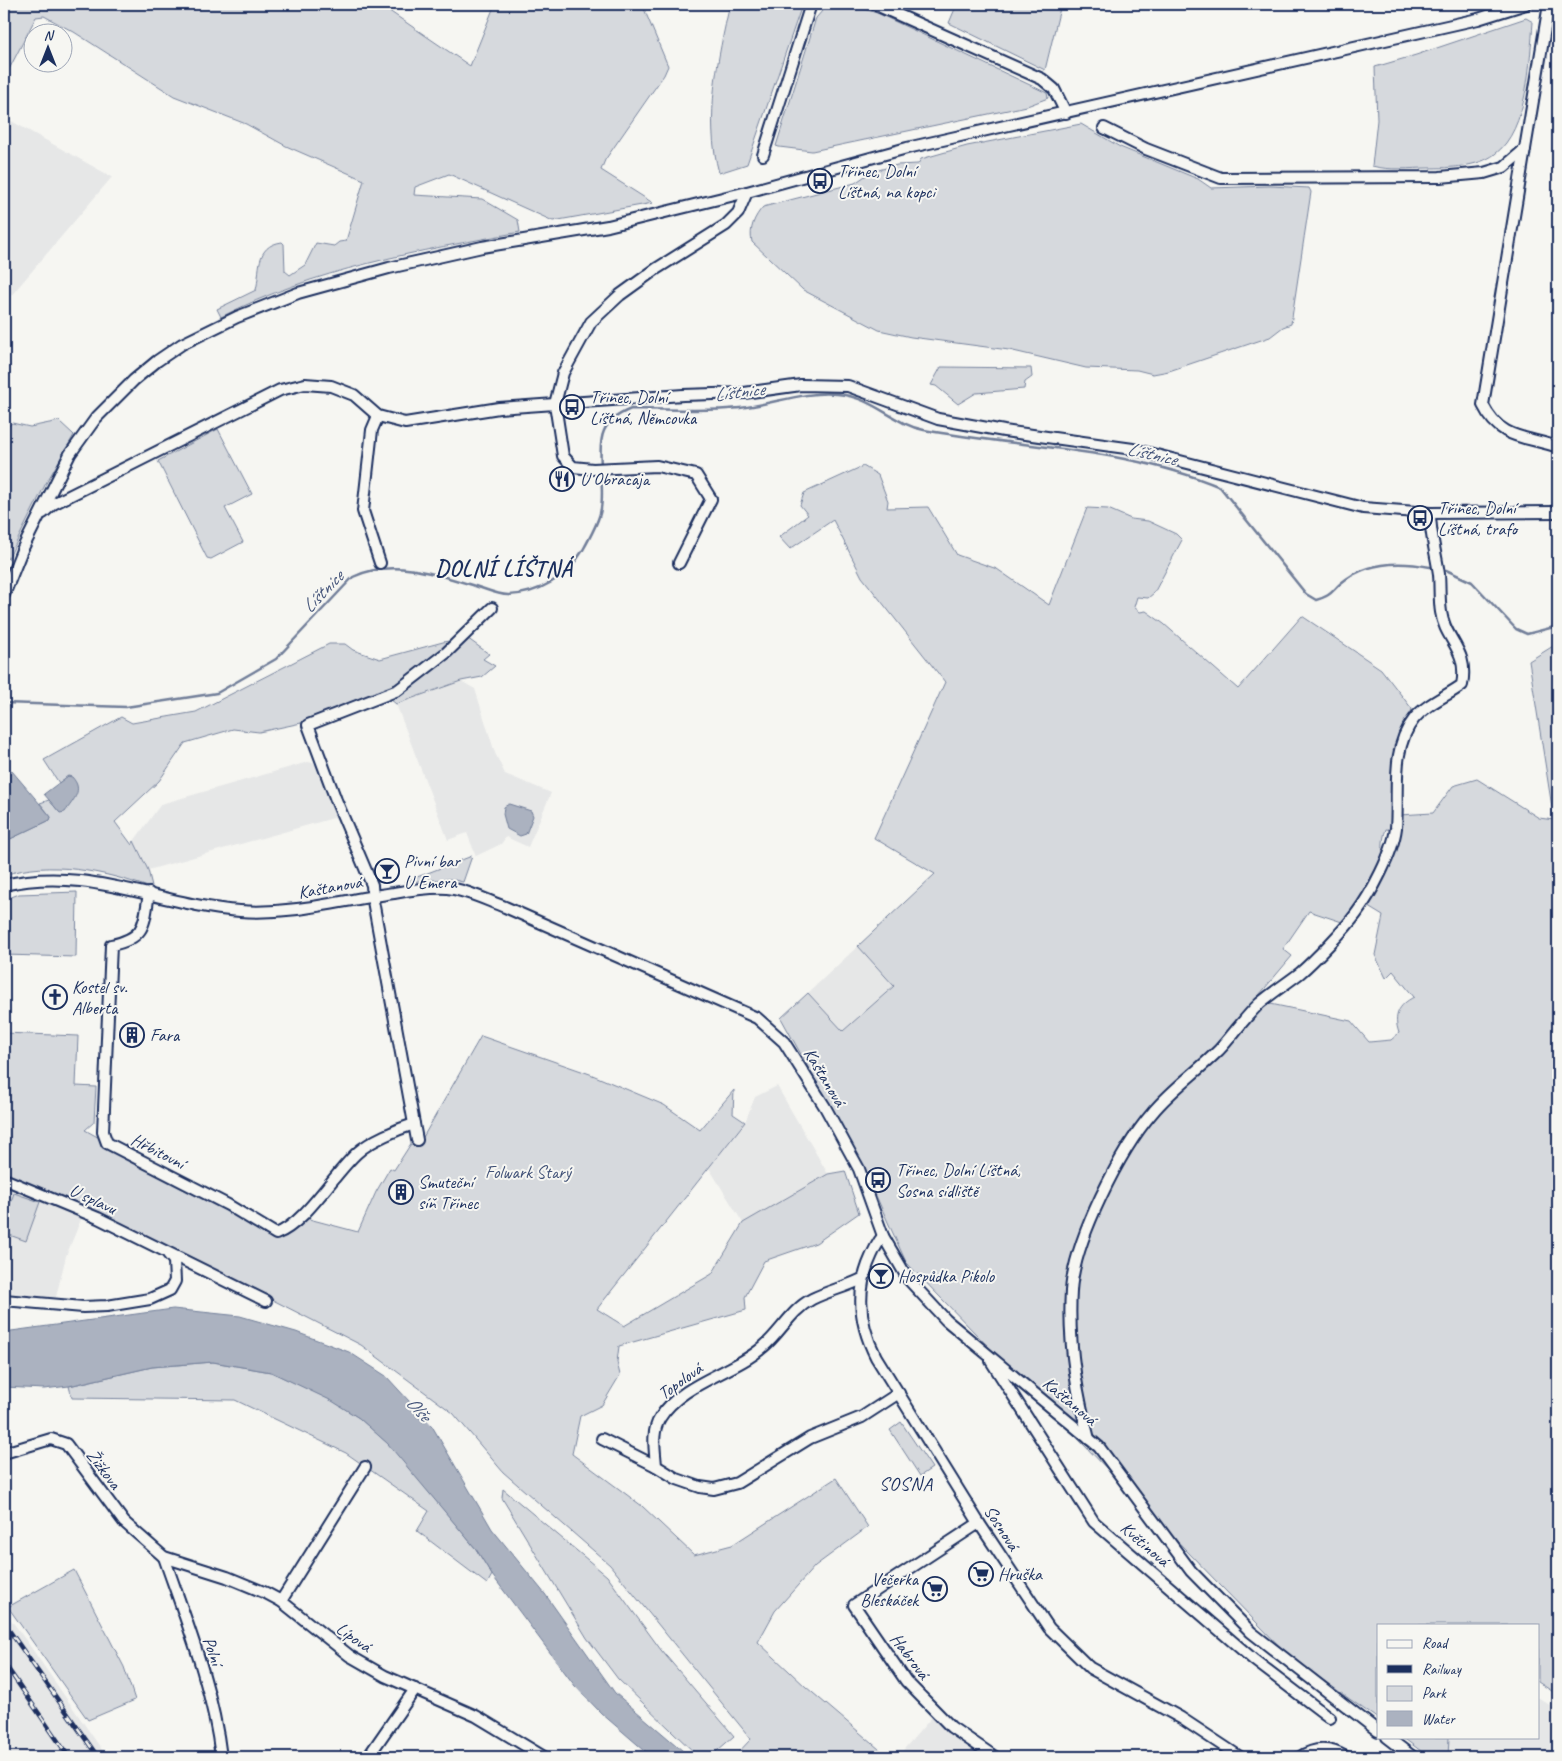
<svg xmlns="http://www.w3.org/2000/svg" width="1562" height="1761" viewBox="0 0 1562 1761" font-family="Caveat,sans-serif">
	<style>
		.built { fill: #e6e7e7 }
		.green { fill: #d6d9dd; stroke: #78849e }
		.water { fill: #abb2c0; stroke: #717e99 }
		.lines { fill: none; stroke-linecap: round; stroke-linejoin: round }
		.stream { stroke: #717e99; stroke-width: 2.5 }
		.minor-casing { stroke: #1b2f5e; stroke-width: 14 }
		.minor { stroke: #f6f6f2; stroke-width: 10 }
		.rail-casing { stroke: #1b2f5e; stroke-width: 4.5 }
		.rail { stroke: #f6f6f2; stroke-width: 2.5; stroke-dasharray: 8; stroke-linecap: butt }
		.labels { text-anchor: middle; stroke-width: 4; stroke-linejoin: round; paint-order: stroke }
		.poi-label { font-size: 18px; fill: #1b2f5e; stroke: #f6f6f2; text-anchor: start }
		.street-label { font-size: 18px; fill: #1b2f5e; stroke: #f6f6f2 }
		.park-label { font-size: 18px; fill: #405177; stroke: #f6f6f2 }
		.water-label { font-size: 19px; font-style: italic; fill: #46567b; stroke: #f6f6f2 }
		.neighbourhood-label { font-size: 19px; letter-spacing: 1px; fill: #1b2f5e; stroke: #f6f6f2 }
		.district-label { font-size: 22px; font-weight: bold; letter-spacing: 1px; fill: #1b2f5e; stroke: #f6f6f2 }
	</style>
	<rect width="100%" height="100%" fill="#f6f6f2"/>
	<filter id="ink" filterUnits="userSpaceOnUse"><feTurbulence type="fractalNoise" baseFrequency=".02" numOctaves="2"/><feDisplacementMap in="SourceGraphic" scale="10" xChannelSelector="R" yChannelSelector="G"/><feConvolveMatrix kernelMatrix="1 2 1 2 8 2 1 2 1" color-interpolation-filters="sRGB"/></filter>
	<g filter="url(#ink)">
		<!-- built -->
		<g class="built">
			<path d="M 4,117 L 112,177 L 4,304 Z"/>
			<path d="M 461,681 L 475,689 L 495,753 L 505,774 L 551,793 L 528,847 L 506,837 L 501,844 L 476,856 L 467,833 L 448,840 L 396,704 Z"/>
			<path d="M 308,762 L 318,764 L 337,817 L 148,870 L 134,841 L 161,804 Z"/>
			<path d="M 858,946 L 894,986 L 843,1031 L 808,993 Z"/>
			<path d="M 777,1086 L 828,1174 L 743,1223 L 709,1168 L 745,1122 L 755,1097 Z"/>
			<path d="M 4,1185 L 82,1217 L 66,1256 L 56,1297 L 4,1296 Z"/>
			<path d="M 4,1610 L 30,1646 L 107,1757 L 4,1757 Z"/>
			<path d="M 1538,1697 L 1558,1711 L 1558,1757 L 1448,1757 L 1449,1737 L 1538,1737 Z"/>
			<path d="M 932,1717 L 963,1744 L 983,1757 L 901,1757 L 899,1755 Z"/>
		</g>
		<!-- green -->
		<g class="green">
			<path d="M 4,4 L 379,4 L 470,66 L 495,4 L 642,4 L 668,66 L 664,75 L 605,160 L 601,170 L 653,203 L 553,221 L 449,174 L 415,187 L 414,195 L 482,199 L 518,220 L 520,232 C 418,251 314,269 221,317 L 217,309 L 256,290 C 261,271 254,246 282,242 L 284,244 L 285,271 L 290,275 L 305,265 L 316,243 L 334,246 L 339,242 L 346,241 L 364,180 L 286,146 L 246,124 L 174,96 L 74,32 L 44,16 L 36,17 L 4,79 Z"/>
			<path d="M 730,4 L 801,4 L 801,8 L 747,164 L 719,173 C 704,118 718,58 730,4 Z"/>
			<path d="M 957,4 L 1061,4 L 1045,70 L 949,23 Z"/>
			<path d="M 832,5 L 860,8 L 877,13 L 1047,93 L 1048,98 L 1027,106 L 812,151 L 779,147 L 776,146 L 816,18 L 823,10 Z"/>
			<path d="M 1526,18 L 1533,22 C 1530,60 1528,130 1495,154 C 1478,167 1449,168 1429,168 C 1410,168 1390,171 1372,166 L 1377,120 L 1375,67 L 1416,55 Z"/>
			<path d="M 1081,124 L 1120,147 L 1198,179 L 1211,188 L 1270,186 L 1309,188 L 1311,192 L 1291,324 L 1283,327 L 1270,337 L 1169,371 L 1153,374 L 1137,370 L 1086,368 L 1009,350 L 911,337 L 879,330 L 803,290 L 752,242 C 749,229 754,217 763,207 L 855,183 L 871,172 L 897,165 L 918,164 L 921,159 L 967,146 Z"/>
			<path d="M 941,367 L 1031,368 L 1032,377 L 1025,382 L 1024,389 L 976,393 L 958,404 L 936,386 L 931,385 Z"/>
			<path d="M 59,421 L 74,435 L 45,485 L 8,559 L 4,554 L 4,430 L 12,423 L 30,427 Z"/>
			<path d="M 218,429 L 252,494 L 225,508 L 243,542 L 211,559 L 207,558 L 158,461 Z"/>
			<path d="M 863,466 L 878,475 L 888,501 L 887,508 L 928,507 L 957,555 L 997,569 L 1049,605 L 1087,508 L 1108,509 L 1131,519 L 1148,521 L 1176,534 L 1182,540 L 1154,593 L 1148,598 L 1137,597 L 1134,607 L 1140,612 L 1146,611 L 1164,624 L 1238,689 L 1302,616 L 1381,669 L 1412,709 L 1398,751 L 1393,830 L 1386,829 C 1381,842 1384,851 1381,863 C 1377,882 1355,908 1342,922 L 1309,911 L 1283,949 L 1292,956 L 1249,1007 L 1238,1026 L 1240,1034 L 1266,1003 L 1351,1021 L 1369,1042 L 1391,1040 L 1399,1033 C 1393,1016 1398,1005 1414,997 L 1393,971 L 1386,978 L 1375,955 L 1383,916 L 1365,905 C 1384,876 1402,850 1399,815 L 1433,813 L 1453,786 L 1477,779 L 1539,818 L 1554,820 L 1529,661 L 1558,643 L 1558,1695 L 1538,1682 L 1538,1625 L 1378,1625 L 1378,1719 L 1290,1657 L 906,1262 L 863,1167 L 781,1018 L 808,993 L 843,1031 L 894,986 L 858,946 L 935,874 L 874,838 L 945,682 L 862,577 L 833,520 L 790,549 L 779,537 L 808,515 L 800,505 L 804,493 Z"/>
			<path d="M 467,638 L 489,654 L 483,659 L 495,666 L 482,677 L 461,681 L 396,704 L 384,694 L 306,722 L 259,732 L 233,729 L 185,743 L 159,781 L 115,822 L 132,845 L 134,841 L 148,870 L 152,886 L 148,887 C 103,871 50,860 4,875 L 4,842 L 50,820 L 51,817 L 40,803 L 49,800 L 60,813 L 68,776 L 59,783 L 44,760 L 121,717 L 132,723 L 196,712 L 329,644 L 345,644 L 353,650 L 380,659 L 443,642 Z"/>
			<path d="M 472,856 L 463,882 L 450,879 L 404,882 Z"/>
			<path d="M 77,892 L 76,957 L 4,955 L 4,900 L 19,894 Z"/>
			<path d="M 4,1033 L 78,1036 L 76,1086 L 96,1087 L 94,1122 L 85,1130 L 281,1239 L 302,1214 L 309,1219 L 358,1232 L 376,1192 L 390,1168 L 394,1170 L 412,1142 L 422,1139 L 481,1036 L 590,1074 L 664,1105 L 700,1130 L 734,1090 L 733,1114 L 745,1122 L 597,1309 L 624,1326 L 712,1274 L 743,1223 L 828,1174 L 845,1171 L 859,1213 L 816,1243 L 764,1261 L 745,1297 L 746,1310 L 619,1346 L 617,1362 L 620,1375 L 602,1405 L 580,1416 L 572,1454 L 642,1506 L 694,1555 L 732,1545 L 836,1478 L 868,1527 L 815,1566 L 775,1611 L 758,1642 L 806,1687 L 886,1755 L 899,1755 L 901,1757 L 734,1757 L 751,1739 L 610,1565 L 503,1472 L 453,1413 L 361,1345 L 265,1296 L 40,1188 L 4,1174 Z"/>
			<path d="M 14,1193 L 40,1202 L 26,1241 L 4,1233 L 4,1221 Z"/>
			<path d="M 213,1362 L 271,1372 L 332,1400 L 359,1418 L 393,1448 L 476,1549 L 492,1575 L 487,1584 L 417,1531 L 429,1511 L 346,1453 L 235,1400 L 72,1398 L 69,1386 L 152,1367 Z"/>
			<path d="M 901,1422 L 932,1468 L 920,1476 L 890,1430 Z"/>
			<path d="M 503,1489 L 607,1576 L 661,1650 L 734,1736 L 710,1757 L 699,1757 L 618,1679 L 587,1638 L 502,1498 Z"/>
			<path d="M 74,1570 L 124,1667 L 135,1700 L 88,1720 L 8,1607 Z"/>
			<path d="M 1402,1737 L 1449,1737 L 1448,1757 L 1429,1757 Z"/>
		</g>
		<!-- water -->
		<g class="water">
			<path d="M 12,771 L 51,817 L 50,820 L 4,842 L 4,774 Z"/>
			<path d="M 68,776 L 72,777 C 84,790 74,799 65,812 L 60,813 L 44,794 Z"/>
			<path d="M 509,804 L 531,811 L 533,816 L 526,834 L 520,836 L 507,829 L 503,814 L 504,807 Z"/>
			<path d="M 173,1309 L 240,1316 L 296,1332 L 349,1352 L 386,1376 L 432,1426 L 492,1529 L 545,1594 L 615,1693 L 690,1757 L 652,1757 L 601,1713 L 575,1686 L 492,1575 L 476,1549 L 388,1444 L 359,1418 L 332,1401 L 271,1372 L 213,1362 L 152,1367 L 69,1386 L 44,1389 L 4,1387 L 4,1332 Z"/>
		</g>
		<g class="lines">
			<!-- stream -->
			<g class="stream">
				<path d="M 601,466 C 599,436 601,421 631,409 C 667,409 705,412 740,408 C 774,404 803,391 837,394 C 873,397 893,424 924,430 C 1022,448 1128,448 1220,487 L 1306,594 L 1316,600 C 1331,596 1331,592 1341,583 C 1366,562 1400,561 1430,567"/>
				<path d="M 1446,570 L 1472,582 L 1516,629 L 1527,634 L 1558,626"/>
				<path d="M 4,703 L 126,707 L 217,693 L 276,659 L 353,577 C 392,558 437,574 475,586 C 485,589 498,595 508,595 C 539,594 567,577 583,550 C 602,516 604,510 601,471"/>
			</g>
			<defs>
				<g id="minor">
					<path d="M 874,4 L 1042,79 L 1054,89 L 1066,113"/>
					<path d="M 1104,128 L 1146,149 L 1221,178 L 1440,177 L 1484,173 L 1504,167 L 1525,149 L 1549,4"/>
					<path d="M 1525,149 L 1483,405 C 1500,440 1526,436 1558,447"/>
					<path d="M 763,155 L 811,4"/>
					<path d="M 747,192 L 738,213 L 726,225 L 656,269 L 620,295 L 591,322 L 563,373 L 555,404 L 683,395 L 744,393 L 801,385 L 848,386 L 938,419 L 1004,431 L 1133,449 L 1363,508 L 1430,513 L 1558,512"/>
					<path d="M 378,416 L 372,430 L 363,511 L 380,563"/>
					<path d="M 43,513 L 53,504 L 280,390 L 305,384 L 331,386 L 354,395 L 378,416 L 405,423 L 499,408 L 555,404 L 563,456 L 573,467 L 593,469 L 657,466 L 696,475 L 711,499 L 679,563"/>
					<path d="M 4,595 L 22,550 L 70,454 L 96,418 L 134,380 L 157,361 L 182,344 L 237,317 L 298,293 L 389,268 L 482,247 L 608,226 L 747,192 L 907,148 L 1478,19 L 1526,4"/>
					<path d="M 4,885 C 88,865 158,905 240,911 C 292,915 343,900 394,893 C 411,890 429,887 447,888 C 467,890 486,900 505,907 L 757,1018 L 784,1042 L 825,1107 L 859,1169 L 883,1236 L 908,1279 L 946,1320 L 1099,1447 L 1191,1571 L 1251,1632 L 1378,1731"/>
					<path d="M 149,893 C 144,924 146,938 111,945 L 103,1132 L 107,1143 L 228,1205 L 276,1234 C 306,1223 334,1173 358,1152 C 370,1141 398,1129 414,1124"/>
					<path d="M 417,1140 L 373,901 L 372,885 L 336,800 L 308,725 L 398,690 L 446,653 L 492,608"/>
					<path d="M 4,1179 L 98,1218 L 266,1301"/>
					<path d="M 883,1236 C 876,1244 872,1254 868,1264 C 856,1296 860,1326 876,1357 L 979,1523 L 1049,1628 L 1090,1668 L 1181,1718 L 1240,1757"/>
					<path d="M 862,1279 C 846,1287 828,1291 812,1299 C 791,1310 781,1332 763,1347 C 734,1373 681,1383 660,1418 C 651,1432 655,1450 656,1466 L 677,1479 L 700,1487 L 714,1489 L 737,1483 L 810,1438 L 862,1417 L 899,1393"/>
					<path d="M 4,1300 L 83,1307 L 107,1306 L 150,1299 L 170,1290 L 175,1281 L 174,1261 L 168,1254"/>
					<path d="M 991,1361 L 1094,1522 L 1254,1660 L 1330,1718"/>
					<path d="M 602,1439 L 656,1466"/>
					<path d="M 1089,1439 C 1076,1391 1068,1340 1071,1291 C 1074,1241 1120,1150 1153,1112 C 1172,1089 1197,1072 1219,1050 C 1233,1035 1245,1017 1260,1003 C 1273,992 1287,983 1300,973 C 1314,961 1345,929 1356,914 C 1371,894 1393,853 1396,828 C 1399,793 1390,749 1414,719 C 1426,704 1447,696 1462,685 C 1469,649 1445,641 1441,612 C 1439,600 1440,586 1439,574 C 1436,553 1430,534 1430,513"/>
					<path d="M 4,1453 L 51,1439 L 66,1444 L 124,1522 L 164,1557 L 227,1577 L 266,1593 L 281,1601 L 350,1656 L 385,1676 L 476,1716 L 544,1757"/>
					<path d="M 979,1523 L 854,1605 L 906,1681 L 951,1727 L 995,1757"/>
					<path d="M 164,1557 C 187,1623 213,1688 221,1757"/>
					<path d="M 281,1601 L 365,1467"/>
					<path d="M 1387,1737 L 1413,1757"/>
					<path d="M 368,1757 L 415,1689"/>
					<path d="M 1300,1757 C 1315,1747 1331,1748 1346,1757"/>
				</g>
			</defs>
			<!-- minor casing -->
			<use href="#minor" class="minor-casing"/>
			<!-- minor -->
			<use href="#minor" class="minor"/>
			<defs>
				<g id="rail">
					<path d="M 4,1623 L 98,1757"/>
					<path d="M 4,1663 L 69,1757"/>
				</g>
			</defs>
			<!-- rail casing -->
			<use href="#rail" class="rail-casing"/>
			<!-- rail -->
			<use href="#rail" class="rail"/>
		</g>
	</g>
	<!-- icons -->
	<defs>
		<symbol id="bus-ring" viewBox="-11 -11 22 22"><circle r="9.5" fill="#f6f6f2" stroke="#1b2f5e" stroke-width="1.5"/><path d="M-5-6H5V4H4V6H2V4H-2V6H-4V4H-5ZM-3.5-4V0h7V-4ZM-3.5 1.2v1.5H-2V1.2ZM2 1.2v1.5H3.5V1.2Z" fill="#1b2f5e"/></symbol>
		<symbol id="restaurant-ring" viewBox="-11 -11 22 22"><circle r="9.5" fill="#f6f6f2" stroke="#1b2f5e" stroke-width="1.5"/><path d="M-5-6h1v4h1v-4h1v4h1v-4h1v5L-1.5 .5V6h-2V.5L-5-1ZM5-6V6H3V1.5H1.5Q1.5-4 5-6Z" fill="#1b2f5e"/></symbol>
		<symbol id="bar-ring" viewBox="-11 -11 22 22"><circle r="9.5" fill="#f6f6f2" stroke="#1b2f5e" stroke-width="1.5"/><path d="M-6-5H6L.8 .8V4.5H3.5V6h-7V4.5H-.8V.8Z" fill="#1b2f5e"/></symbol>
		<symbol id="church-ring" viewBox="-11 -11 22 22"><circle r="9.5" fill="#f6f6f2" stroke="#1b2f5e" stroke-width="1.5"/><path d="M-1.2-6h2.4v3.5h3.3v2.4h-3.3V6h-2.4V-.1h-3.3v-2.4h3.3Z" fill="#1b2f5e"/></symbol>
		<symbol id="building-ring" viewBox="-11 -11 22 22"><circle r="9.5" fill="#f6f6f2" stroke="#1b2f5e" stroke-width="1.5"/><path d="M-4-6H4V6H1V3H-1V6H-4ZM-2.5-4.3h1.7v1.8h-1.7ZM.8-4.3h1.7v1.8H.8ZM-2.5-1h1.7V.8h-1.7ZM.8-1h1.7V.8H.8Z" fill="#1b2f5e"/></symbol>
		<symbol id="supermarket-ring" viewBox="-11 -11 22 22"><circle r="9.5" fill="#f6f6f2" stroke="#1b2f5e" stroke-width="1.5"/><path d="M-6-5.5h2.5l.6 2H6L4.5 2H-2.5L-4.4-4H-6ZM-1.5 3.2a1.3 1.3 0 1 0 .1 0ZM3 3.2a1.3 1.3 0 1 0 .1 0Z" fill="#1b2f5e"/></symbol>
	</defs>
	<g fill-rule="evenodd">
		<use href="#bus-ring" x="806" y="167" width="28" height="28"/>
		<use href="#bus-ring" x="558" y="393" width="28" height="28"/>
		<use href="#restaurant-ring" x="548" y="465" width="28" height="28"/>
		<use href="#bus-ring" x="1406" y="504" width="28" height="28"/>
		<use href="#bar-ring" x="373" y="857" width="28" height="28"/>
		<use href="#church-ring" x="41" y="983" width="28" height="28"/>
		<use href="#building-ring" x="118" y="1021" width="28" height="28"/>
		<use href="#bus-ring" x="864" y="1166" width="28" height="28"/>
		<use href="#building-ring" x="387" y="1178" width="28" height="28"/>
		<use href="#bar-ring" x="867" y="1262" width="28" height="28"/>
		<use href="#supermarket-ring" x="967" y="1560" width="28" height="28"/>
		<use href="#supermarket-ring" x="921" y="1575" width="28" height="28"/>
	</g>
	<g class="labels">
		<!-- poi labels -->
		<g class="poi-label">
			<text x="838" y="177">Třinec, Dolní<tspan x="838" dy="21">Líštná, na kopci</tspan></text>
			<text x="590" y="403">Třinec, Dolní<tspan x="590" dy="21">Líštná, Němcovka</tspan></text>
			<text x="580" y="485">U Obracaja</text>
			<text x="1438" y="514">Třinec, Dolní<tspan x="1438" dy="21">Líštná, trafo</tspan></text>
			<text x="404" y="867">Pivní bar<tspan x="404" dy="21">U Emera</tspan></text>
			<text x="72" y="993">Kostel sv.<tspan x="72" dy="21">Alberta</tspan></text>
			<text x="150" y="1041">Fara</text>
			<text x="896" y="1176">Třinec, Dolní Líštná,<tspan x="896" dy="21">Sosna sídliště</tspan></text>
			<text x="418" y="1188">Smuteční<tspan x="418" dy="21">síň Třinec</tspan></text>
			<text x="898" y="1282">Hospůdka Pikolo</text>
			<text x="998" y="1580">Hruška</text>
			<text x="918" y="1585" text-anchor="end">Večerka<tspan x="918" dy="21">Bleskáček</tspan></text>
		</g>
		<!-- street labels -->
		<g class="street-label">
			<text transform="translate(330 887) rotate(-10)" y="6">Kaštanová</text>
			<text transform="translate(825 1077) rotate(59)" y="6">Kaštanová</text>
			<text transform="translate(158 1151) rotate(27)" y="6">Hřbitovní</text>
			<text transform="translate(93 1199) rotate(25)" y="6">U splavu</text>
			<text transform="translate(680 1381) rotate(-36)" y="6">Topolová</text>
			<text transform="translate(1070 1401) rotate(40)" y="6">Kaštanová</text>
			<text transform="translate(104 1469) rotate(53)" y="6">Žižkova</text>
			<text transform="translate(1002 1528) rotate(57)" y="6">Sosnová</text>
			<text transform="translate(1145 1544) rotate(41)" y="6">Květinová</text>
			<text transform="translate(354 1637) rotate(35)" y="6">Lípová</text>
			<text transform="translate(213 1651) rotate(71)" y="6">Polní</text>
			<text transform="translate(910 1656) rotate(53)" y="6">Habrová</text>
		</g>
		<!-- park labels -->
		<g class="park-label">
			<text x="528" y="1178">Folwark Starý</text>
		</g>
		<!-- water labels -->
		<g class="water-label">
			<text transform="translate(739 391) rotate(-7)" y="7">Líštnice</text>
			<text transform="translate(1152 453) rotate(13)" y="7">Líštnice</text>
			<text transform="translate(322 591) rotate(-46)" y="7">Líštnice</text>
			<text transform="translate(419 1408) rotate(47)" y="7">Olše</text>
		</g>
		<!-- neighbourhood labels -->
		<g class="neighbourhood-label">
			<text x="906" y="1490">SOSNA</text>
		</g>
		<!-- district labels -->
		<g class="district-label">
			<text x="504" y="576">DOLNÍ LÍŠTNÁ</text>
		</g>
	</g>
	<!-- margin -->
	<rect width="1562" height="1761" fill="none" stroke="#f6f6f2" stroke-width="20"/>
	<rect x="10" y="10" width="1542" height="1741" fill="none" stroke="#1b2f5e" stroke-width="2" filter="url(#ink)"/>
	<!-- legend -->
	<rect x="1377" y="1624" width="162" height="115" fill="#f6f6f2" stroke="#9ea6b7"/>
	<rect x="1387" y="1640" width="25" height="8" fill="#f6f6f2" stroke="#9ea6b7"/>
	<text x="1422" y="1648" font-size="15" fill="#1b2f5e">Road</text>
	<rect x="1387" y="1665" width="25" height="8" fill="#1b2f5e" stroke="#9ea6b7"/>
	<text x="1422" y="1674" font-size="15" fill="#1b2f5e">Railway</text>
	<rect x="1387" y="1686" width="25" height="15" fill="#d6d9dd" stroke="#9ea6b7"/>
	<text x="1422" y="1698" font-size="15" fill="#1b2f5e">Park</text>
	<rect x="1387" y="1711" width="25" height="15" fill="#abb2c0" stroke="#9ea6b7"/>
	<text x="1422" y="1724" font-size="15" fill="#1b2f5e">Water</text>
	<!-- north arrow -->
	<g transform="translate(48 48)"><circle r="24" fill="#f6f6f2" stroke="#9ea6b7"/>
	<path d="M0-4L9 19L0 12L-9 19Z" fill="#1b2f5e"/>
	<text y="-8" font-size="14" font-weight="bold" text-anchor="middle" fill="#1b2f5e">N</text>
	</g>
</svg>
